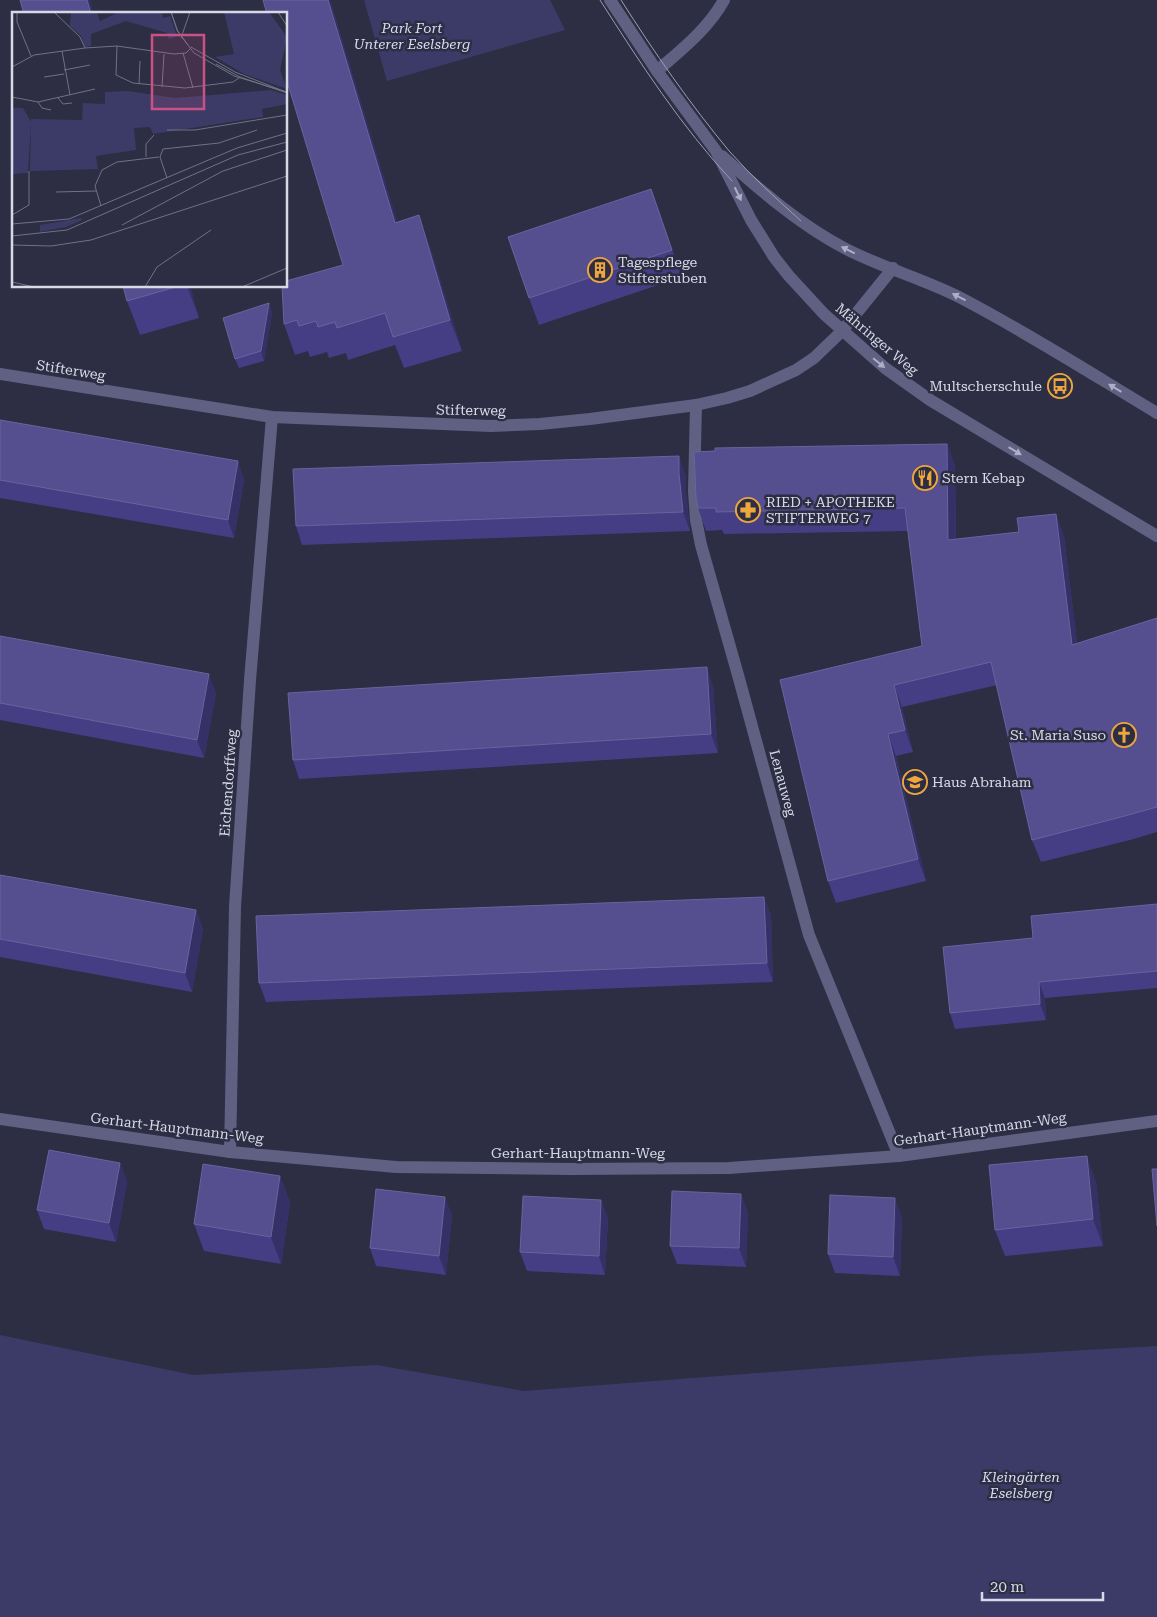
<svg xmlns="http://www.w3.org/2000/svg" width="1157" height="1617" viewBox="0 0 1157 1617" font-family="'Roboto Serif',serif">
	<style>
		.green { fill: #3c3b67 }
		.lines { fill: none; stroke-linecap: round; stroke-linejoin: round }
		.minor { stroke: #606083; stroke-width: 12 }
		.tram { stroke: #9d9eaf; stroke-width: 1 }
		.wall { fill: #453e84 }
		.shaded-wall { fill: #353066 }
		.building { fill: #554e8f; stroke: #69649d }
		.oneway { fill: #aeafc4 }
		.labels { text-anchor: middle; stroke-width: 5; stroke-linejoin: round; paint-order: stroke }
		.park-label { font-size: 14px; font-style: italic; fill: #d9daf1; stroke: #2d2d43 }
		.poi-label { font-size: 14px; fill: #d8d9e7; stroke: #2d2d43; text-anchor: start }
		.street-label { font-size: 14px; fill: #d8d9e7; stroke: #2d2d43 }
		.inset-road { fill: none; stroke: #717285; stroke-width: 1 }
		.view { fill: #c95285; fill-opacity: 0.15; stroke: #c95285; stroke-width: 2.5 }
		.inset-edge { fill: none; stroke: #d8d9e7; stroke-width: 2.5 }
	</style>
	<rect width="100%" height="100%" fill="#2d2d43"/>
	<!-- green -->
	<g class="green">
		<path d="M 364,0 L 550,0 L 565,30 L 387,81 Z"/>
		<path d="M 0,1335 L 193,1375 L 377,1365 L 524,1391 L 979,1356 L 1157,1346 L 1157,1617 L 0,1617 Z"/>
	</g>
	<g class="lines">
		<!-- minor -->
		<g class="minor">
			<path d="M 610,0 L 657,71 L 716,151 L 751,220 L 774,257 L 789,276 L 824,314 L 885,368 L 930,400 L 1157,536"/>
			<path d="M 657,71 C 682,49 708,29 724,0"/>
			<path d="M 722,156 C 761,191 800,225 846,249 C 883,268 924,279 961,298 C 1028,333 1092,374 1157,413"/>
			<path d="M 0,374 L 272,417 L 491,426 L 540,424 L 590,419 L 696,405 L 727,398 L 750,391 L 796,370 L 814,358 L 842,331 L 893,268"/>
			<path d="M 696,405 L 694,491 L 696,520 L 701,545 L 738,675 L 809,935 L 899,1156"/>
			<path d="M 0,1119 L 230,1152 L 396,1167 L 570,1169 L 729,1168 L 899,1156 L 1157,1121"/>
			<path d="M 230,1152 L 235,907 L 250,680 L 272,417"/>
		</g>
		<!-- tram -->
		<g class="tram">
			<path d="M 600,0 C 640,63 681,126 732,181"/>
			<path d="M 621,0 C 654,52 690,104 730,152 C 752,177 777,199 801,221"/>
		</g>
	</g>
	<!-- wall -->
	<g class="wall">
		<path d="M 263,0 L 330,0 L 397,222 L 430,247 L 462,351 L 404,368 L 395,345 L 348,360 L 346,353 L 329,358 L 327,352 L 310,357 L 308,351 L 295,355 L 284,324 L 343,265 Z"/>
		<path d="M 651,189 L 682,277 L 539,325 L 529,298 Z"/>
		<path d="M 123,286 L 190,286 L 199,318 L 140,335 L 127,301 Z"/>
		<path d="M 269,303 L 272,313 L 264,361 L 239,368 L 235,359 Z"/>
		<path d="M 0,420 L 238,461 L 244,480 L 234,538 L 0,498 Z"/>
		<path d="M 947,444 L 955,466 L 956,539 L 1064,536 L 1077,643 L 1157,618 L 1157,832 L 1130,840 L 1041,862 L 1032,840 L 997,685 L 902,707 L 913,752 L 896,756 L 926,881 L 836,903 L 828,881 L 780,680 L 922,646 L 908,531 L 724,534 L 722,530 L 706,531 L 698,508 Z"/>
		<path d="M 686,475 L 686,491 L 690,531 L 302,545 L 296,526 Z"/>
		<path d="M 0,636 L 216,693 L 204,758 L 0,720 Z"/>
		<path d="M 713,686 L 718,753 L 299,779 L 293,760 Z"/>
		<path d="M 0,875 L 196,910 L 203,929 L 192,992 L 0,957 Z"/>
		<path d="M 764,897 L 771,916 L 773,982 L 266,1002 L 259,983 Z"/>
		<path d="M 1157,904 L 1157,988 L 1045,998 L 1046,1020 L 955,1029 L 950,1013 L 1033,938 Z"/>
		<path d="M 120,1163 L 127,1182 L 116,1242 L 44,1229 L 37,1210 Z"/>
		<path d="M 280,1176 L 290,1203 L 281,1264 L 204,1251 L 194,1224 Z"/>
		<path d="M 1096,1182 L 1103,1246 L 1005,1256 L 995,1230 Z"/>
		<path d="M 741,1194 L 748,1213 L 746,1267 L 677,1264 L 670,1246 Z"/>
		<path d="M 601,1200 L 608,1219 L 605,1275 L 527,1271 L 520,1252 Z"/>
		<path d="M 452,1215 L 446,1275 L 376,1266 L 370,1248 Z"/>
		<path d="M 902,1217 L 900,1276 L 835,1273 L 828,1254 Z"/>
	</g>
	<!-- shaded-wall -->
	<g class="shaded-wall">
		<path d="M 87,0 L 90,0 L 94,14 L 91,14 Z"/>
		<path d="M 328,0 L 330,0 L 407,254 L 395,223 Z"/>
		<path d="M 651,189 L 661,216 L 682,277 L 672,250 Z"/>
		<path d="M 419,215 L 430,247 L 462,351 L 450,320 Z"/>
		<path d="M 187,286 L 190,286 L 199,318 Z"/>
		<path d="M 269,303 L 272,313 L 264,361 L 261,351 Z"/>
		<path d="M 947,444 L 955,466 L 956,562 L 948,540 Z"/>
		<path d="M 679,456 L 686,475 L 686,491 L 690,531 L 683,512 L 679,473 Z"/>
		<path d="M 238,461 L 244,480 L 234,538 L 228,520 Z"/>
		<path d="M 1056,514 L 1064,536 L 1080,667 L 1072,645 Z"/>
		<path d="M 707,667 L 713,686 L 718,753 L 711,734 Z"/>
		<path d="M 209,674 L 216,693 L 204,758 L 197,740 Z"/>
		<path d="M 894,685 L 902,707 L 913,752 L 905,730 Z"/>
		<path d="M 888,734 L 896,756 L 926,881 L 918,859 Z"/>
		<path d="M 764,897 L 771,916 L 773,982 L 767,963 Z"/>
		<path d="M 196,910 L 203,929 L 192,992 L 185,973 Z"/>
		<path d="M 1039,982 L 1045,998 L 1046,1020 L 1040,1004 Z"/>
		<path d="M 1087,1156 L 1096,1182 L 1103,1246 L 1093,1219 Z"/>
		<path d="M 120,1163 L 127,1182 L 116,1242 L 109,1223 Z"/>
		<path d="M 280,1176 L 290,1203 L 281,1264 L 271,1237 Z"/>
		<path d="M 741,1194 L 748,1213 L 746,1267 L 739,1248 Z"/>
		<path d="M 445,1197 L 452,1215 L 446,1275 L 439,1256 Z"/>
		<path d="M 895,1198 L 902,1217 L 900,1276 L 893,1257 Z"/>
		<path d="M 601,1200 L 608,1219 L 605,1275 L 599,1256 Z"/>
	</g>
	<!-- building -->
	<g class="building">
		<path d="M 20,0 L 87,0 L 91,14 L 24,14 Z"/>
		<path d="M 263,0 L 328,0 L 395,223 L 419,215 L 450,320 L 393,337 L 385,313 L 337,328 L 335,322 L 318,327 L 316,321 L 299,326 L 297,320 L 284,324 L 282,286 L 286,286 L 286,281 L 343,265 L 286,78 L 286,14 L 267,14 Z"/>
		<path d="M 651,189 L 672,250 L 529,298 L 508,237 Z"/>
		<path d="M 123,286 L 179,286 L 127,301 Z"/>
		<path d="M 269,303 L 261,351 L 235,359 L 223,318 Z"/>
		<path d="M 0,420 L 238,461 L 228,520 L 0,480 Z"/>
		<path d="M 947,444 L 948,540 L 1019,532 L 1017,518 L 1056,514 L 1072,645 L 1157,618 L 1157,807 L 1121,817 L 1032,840 L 991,662 L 894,685 L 905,730 L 888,734 L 918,859 L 828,881 L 780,680 L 922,646 L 905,508 L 716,512 L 716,508 L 698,508 L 696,497 L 694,452 L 715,451 L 715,448 Z"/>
		<path d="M 679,456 L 679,473 L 683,512 L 296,526 L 293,469 Z"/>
		<path d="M 0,636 L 209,674 L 197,740 L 0,703 Z"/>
		<path d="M 707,667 L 711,734 L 293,760 L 288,693 Z"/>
		<path d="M 0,875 L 196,910 L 185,973 L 0,939 Z"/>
		<path d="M 764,897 L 767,963 L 259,983 L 256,916 Z"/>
		<path d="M 1157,904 L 1157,971 L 1039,982 L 1040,1004 L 950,1013 L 943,947 L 1033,938 L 1031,916 Z"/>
		<path d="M 49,1150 L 120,1163 L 109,1223 L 37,1210 Z"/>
		<path d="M 1087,1156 L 1093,1219 L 995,1230 L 989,1165 Z"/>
		<path d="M 203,1164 L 280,1176 L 271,1237 L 194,1224 Z"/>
		<path d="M 1152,1169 L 1157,1169 L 1157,1226 Z"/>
		<path d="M 376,1189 L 445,1197 L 439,1256 L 370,1248 Z"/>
		<path d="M 672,1191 L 741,1194 L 739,1248 L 670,1246 Z"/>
		<path d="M 830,1195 L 895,1198 L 893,1257 L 828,1254 Z"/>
		<path d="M 523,1196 L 601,1200 L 599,1256 L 520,1252 Z"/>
	</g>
	<!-- one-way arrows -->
	<defs><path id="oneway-solid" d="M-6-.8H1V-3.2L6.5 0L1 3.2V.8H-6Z" transform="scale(1.25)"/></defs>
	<g class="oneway">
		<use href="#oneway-solid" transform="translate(738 194) rotate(64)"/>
		<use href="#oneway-solid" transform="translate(848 250) rotate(-154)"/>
		<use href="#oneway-solid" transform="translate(959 297) rotate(-153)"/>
		<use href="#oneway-solid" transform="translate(879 363) rotate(39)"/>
		<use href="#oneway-solid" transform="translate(1115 388) rotate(-149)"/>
		<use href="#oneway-solid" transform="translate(1015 451) rotate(31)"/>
	</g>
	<!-- icons -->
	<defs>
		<symbol id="building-ring" viewBox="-11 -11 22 22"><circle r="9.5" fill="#2d2d43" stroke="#eea73d" stroke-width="1.5"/><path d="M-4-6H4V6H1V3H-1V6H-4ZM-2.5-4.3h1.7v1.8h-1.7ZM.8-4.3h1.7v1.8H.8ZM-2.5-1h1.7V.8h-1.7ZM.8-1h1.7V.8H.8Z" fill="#eea73d"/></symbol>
		<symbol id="bus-ring" viewBox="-11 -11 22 22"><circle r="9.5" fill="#2d2d43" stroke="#eea73d" stroke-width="1.5"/><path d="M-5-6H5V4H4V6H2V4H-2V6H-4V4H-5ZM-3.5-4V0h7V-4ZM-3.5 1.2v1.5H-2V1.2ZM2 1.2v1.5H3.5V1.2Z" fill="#eea73d"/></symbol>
		<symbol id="restaurant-ring" viewBox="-11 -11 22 22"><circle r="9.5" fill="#2d2d43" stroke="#eea73d" stroke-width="1.5"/><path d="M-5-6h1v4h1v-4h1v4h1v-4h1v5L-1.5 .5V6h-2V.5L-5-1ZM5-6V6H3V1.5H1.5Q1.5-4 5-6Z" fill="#eea73d"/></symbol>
		<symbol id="pharmacy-ring" viewBox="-11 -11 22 22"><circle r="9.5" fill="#2d2d43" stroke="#eea73d" stroke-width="1.5"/><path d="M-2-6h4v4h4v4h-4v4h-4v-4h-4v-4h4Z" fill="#eea73d"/></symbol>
		<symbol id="church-ring" viewBox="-11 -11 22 22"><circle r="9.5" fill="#2d2d43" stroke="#eea73d" stroke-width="1.5"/><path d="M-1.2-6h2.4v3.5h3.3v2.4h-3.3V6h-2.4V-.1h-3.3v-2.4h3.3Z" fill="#eea73d"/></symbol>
		<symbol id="school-ring" viewBox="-11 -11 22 22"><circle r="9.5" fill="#2d2d43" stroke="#eea73d" stroke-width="1.5"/><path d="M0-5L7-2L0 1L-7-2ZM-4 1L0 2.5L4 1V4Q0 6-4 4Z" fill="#eea73d"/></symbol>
	</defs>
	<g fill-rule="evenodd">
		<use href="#building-ring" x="586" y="256" width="28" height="28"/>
		<use href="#bus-ring" x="1046" y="372" width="28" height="28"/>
		<use href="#restaurant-ring" x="911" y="464" width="28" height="28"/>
		<use href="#pharmacy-ring" x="734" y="496" width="28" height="28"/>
		<use href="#church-ring" x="1110" y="721" width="28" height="28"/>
		<use href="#school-ring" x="901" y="768" width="28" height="28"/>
	</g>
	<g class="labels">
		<!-- park labels -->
		<g class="park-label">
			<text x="412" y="33">Park Fort<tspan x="412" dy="16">Unterer Eselsberg</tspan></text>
			<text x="1021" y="1482">Kleingärten<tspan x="1021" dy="16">Eselsberg</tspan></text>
		</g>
		<!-- poi labels -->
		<g class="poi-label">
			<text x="618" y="267">Tagespflege<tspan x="618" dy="16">Stifterstuben</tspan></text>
			<text x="1042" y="391" text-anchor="end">Multscherschule</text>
			<text x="942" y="483">Stern Kebap</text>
			<text x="766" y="507">RIED + APOTHEKE<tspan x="766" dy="16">STIFTERWEG 7</tspan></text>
			<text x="1106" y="740" text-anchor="end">St. Maria Suso</text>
			<text x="932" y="787">Haus Abraham</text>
		</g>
		<!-- street labels -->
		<g class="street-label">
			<text transform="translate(877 339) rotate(40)" y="5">Mähringer Weg</text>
			<text transform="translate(71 370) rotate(9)" y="5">Stifterweg</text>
			<text transform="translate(471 410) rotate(1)" y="5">Stifterweg</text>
			<text transform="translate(228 783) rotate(-86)" y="5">Eichendorffweg</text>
			<text transform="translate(783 783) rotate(75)" y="5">Lenauweg</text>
			<text transform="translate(177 1128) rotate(7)" y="5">Gerhart-Hauptmann-Weg</text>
			<text transform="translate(980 1129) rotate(-8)" y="5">Gerhart-Hauptmann-Weg</text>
			<text x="578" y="1158">Gerhart-Hauptmann-Weg</text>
		</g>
	</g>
	<!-- overview -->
	<g transform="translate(12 12)">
		<rect width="275" height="275" fill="#2d2d43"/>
		<path d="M 59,0 L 85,0 L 88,9 L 107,0 L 150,0 L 151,6 L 158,4 L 165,24 L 157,27 L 155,21 L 114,9 L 79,22 L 79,34 L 73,35 L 69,24 L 58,14 ZM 212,0 L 257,0 L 275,25 L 268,58 L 275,77 L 232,62 L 203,45 L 222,42 ZM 259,78 L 275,83 L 275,92 L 250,97 L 251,105 L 141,122 L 138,115 L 122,116 L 124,138 L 84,144 L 86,157 L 18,159 L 19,107 L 70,108 L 71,91 L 93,92 L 93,80 L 116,79 L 163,86 ZM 0,96 L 11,96 L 19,110 L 16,161 L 0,162 ZM 69,206 L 70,208 L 54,215 L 28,220 L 28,213 Z" fill="#3c3b67"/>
		<path class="inset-road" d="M 5,0 L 5,10 L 19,44M 42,0 L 68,25 L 73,36M 159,0 L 166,20 L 182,41 L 222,64 L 275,80M 159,0 L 165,18 L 176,33M 266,0 L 275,14M 169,26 L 178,0M 105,34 L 104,63 L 121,71 L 173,76 L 221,70 L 227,66M 179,35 L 223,60 L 274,80M 50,39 L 58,83M 171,41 L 181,76M 204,52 L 228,65 L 275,81M 0,55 L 22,43 L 73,36 L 105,34 L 162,42 L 174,41 L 180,35M 52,58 L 78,53M 32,65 L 52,62M 127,72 L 128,49M 150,75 L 152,42M 0,85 L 26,90 L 83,77M 46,86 L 51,92 L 60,91M 26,90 L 30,96 L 39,98M 155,118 L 183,118 L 275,103M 134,145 L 134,132 L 142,123M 155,166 L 148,145 L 151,137 L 207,131 L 245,118M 44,180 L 84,179M 89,194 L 83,174 L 90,158 L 105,150 L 147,145M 0,203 L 17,193 L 17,159M 0,212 L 57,207 L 225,136 L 275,121M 110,213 L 211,159 L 275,138M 0,224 L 55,218 L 226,143 L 275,130M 0,233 L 39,234 L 79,228 L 275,164M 0,270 L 22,275M 133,275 L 145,255 L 199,218M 230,275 L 275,256"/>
		<path class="view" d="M 140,23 L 192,23 L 192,97 L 140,97 Z"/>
		<rect width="275" height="275" class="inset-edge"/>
	</g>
	<!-- scale -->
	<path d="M982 1592v8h121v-8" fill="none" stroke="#d8d9e7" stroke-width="2.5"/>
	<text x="990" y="1592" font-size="15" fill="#d8d9e7" stroke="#2d2d43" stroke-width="4" paint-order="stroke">20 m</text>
</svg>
